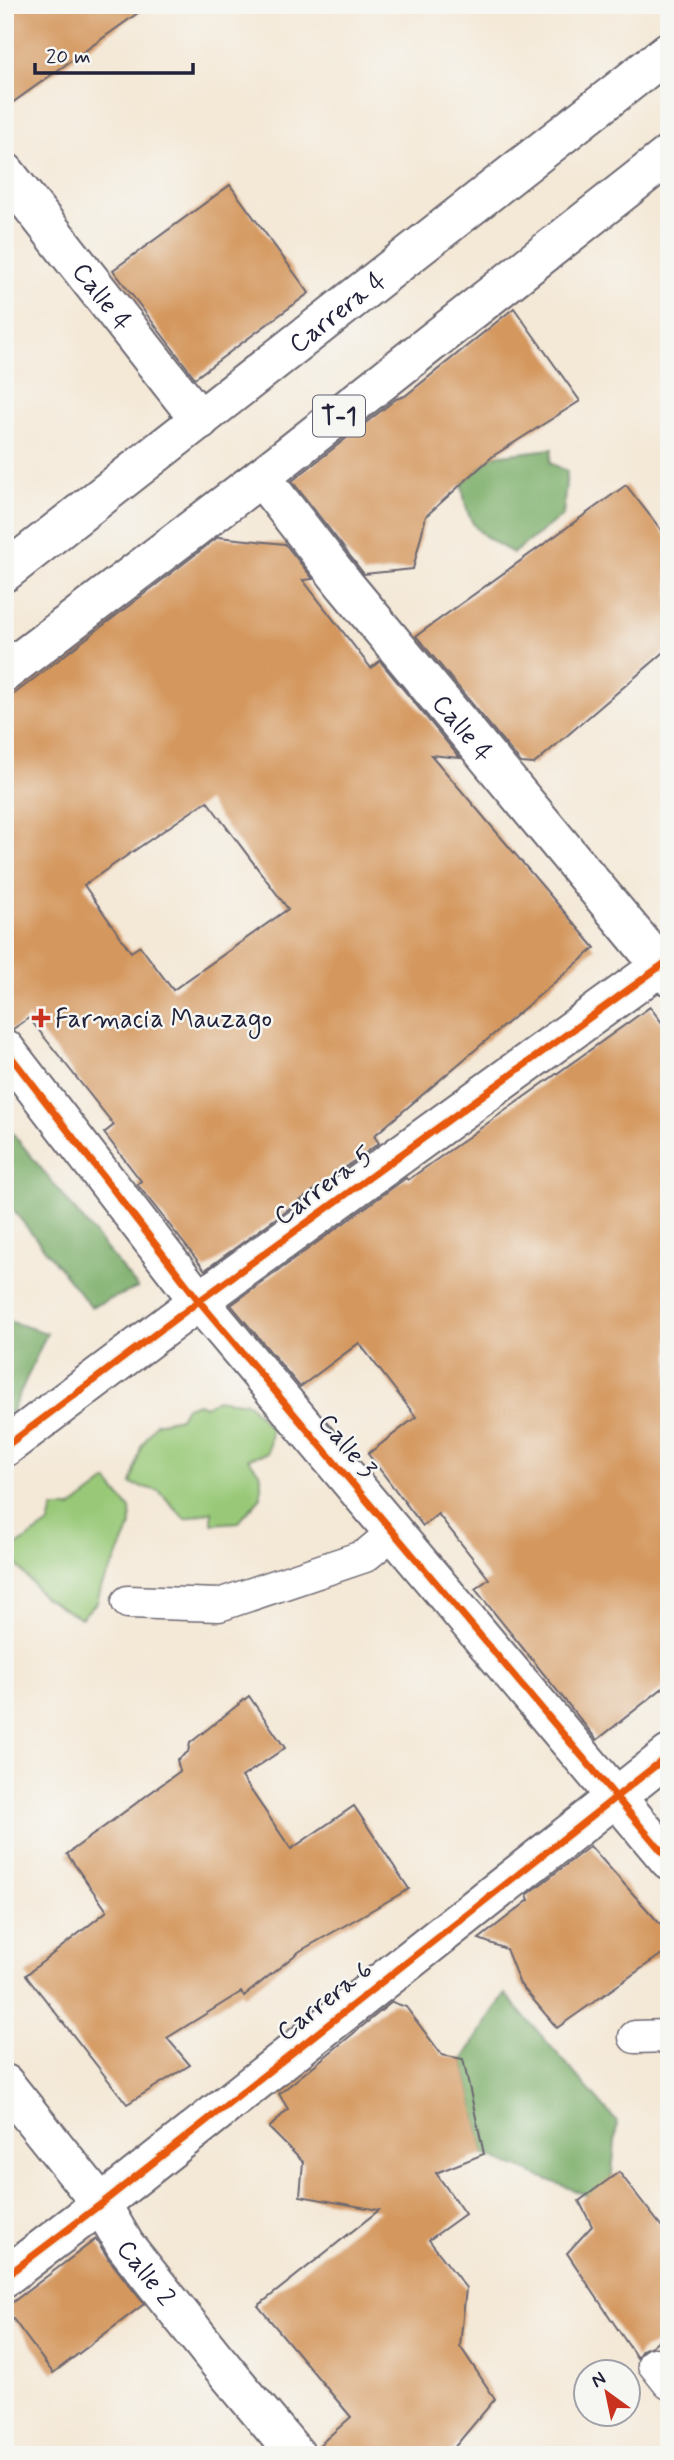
<svg xmlns="http://www.w3.org/2000/svg" width="674" height="2460" viewBox="0 0 674 2460" font-family="Mynerve,sans-serif">
	<style>
		.green { fill: #99c978; stroke: #5e765a; stroke-width: 2 }
		.forest { fill: #7aad68; stroke: #4e6852; stroke-width: 2 }
		.building { fill: #d4975d; fill-rule: evenodd }
		.lines { fill: none; stroke-linecap: round; stroke-linejoin: round }
		.lane-casing { stroke: #6c6771; stroke-width: 35 }
		.street-casing { stroke: #6c6771; stroke-width: 42 }
		.secondary-casing { stroke: #6c6771; stroke-width: 42 }
		.highway-casing { stroke: #6c6771; stroke-width: 42 }
		.lane { stroke: #fff; stroke-width: 32 }
		.street { stroke: #fff; stroke-width: 38 }
		.secondary { stroke: #fff; stroke-width: 38 }
		.highway { stroke: #fff; stroke-width: 38 }
		.cycleway-casing { stroke: #f6f6f2; stroke-width: 11 }
		.cycleway { stroke: #e8590c; stroke-width: 7 }
		.poi-dot { fill: #c8321e; stroke: #f6f6f2; stroke-width: 2.5 }
		.labels { text-anchor: middle; stroke-width: 5; stroke-linejoin: round; paint-order: stroke }
		.shield { fill: #f6f6f2; stroke: #626272; stroke-width: 2 }
		.shield-label { font-size: 24px; font-weight: bold; fill: #22223b }
		.street-label { font-size: 26px; fill: #22223b; stroke: #f6f6f2 }
		.poi-label { font-size: 26px; fill: #22223b; stroke: #f6f6f2; text-anchor: start }
	</style>
	<rect width="100%" height="100%" fill="#f6f6f2"/>
	<filter id="ink" filterUnits="userSpaceOnUse"><feTurbulence type="fractalNoise" baseFrequency=".0143" numOctaves="2"/><feDisplacementMap in="SourceGraphic" scale="14" xChannelSelector="R" yChannelSelector="G"/><feConvolveMatrix kernelMatrix="1 2 1 2 8 2 1 2 1" color-interpolation-filters="sRGB"/></filter>
	<filter id="wash" filterUnits="userSpaceOnUse"><feTurbulence type="fractalNoise" baseFrequency=".00686" numOctaves="4" result="noise"/><feDisplacementMap in="SourceGraphic" scale="28" xChannelSelector="R" yChannelSelector="G"/><feGaussianBlur stdDeviation="1.57" result="paint"/><feColorMatrix in="noise" values="0 0 0 0 0 0 0 0 0 0 0 0 0 0 0 0 0 1.4 0 .05"/><feComposite in="paint" operator="in"/></filter>
	<g filter="url(#wash)">
		<rect width="100%" height="100%" fill="#f4e8d6"/>
		<!-- green -->
		<g class="green">
			<path d="M 217,1399 L 248,1403 L 271,1429 L 268,1453 L 248,1458 L 261,1475 L 261,1497 L 239,1522 L 212,1524 L 212,1511 L 185,1519 L 159,1491 L 131,1484 L 141,1447 L 156,1423 L 180,1418 L 186,1407 L 198,1403 L 205,1406 Z"/>
			<path d="M 107,1481 L 130,1509 L 131,1525 L 115,1562 L 102,1585 L 97,1602 L 81,1618 L 43,1597 L 17,1565 L 15,1547 L 49,1524 L 53,1508 L 71,1508 Z"/>
		</g>
		<!-- forest -->
		<g class="forest">
			<path d="M 552,449 L 550,463 L 567,471 L 563,515 L 513,553 C 476,532 468,528 462,484 L 493,456 Z"/>
			<path d="M 5,1124 L 138,1288 L 91,1307 L 5,1200 Z"/>
			<path d="M 5,1320 L 47,1333 L 5,1426 Z"/>
			<path d="M 505,1994 L 617,2122 L 609,2204 L 484,2154 L 463,2059 Z"/>
		</g>
		<g id="blocks">
			<!-- building -->
			<g class="building">
				<path d="M 5,5 L 149,5 L 5,108 Z"/>
				<path d="M 230,185 L 309,293 L 195,378 L 113,270 Z"/>
				<path d="M 514,308 L 580,401 L 493,456 L 426,516 L 413,569 L 364,574 L 292,481 L 396,399 L 405,396 Z"/>
				<path d="M 626,485 L 669,540 L 669,648 L 534,764 L 521,763 L 416,636 Z"/>
				<path d="M 218,537 L 285,544 L 313,579 L 303,580 L 371,668 L 380,661 L 460,758 L 431,755 L 595,948 L 374,1136 L 379,1143 L 205,1270 L 137,1184 L 141,1181 L 104,1133 L 114,1125 L 29,1018 L 13,1029 L 5,1028 L 5,701 ZM 207,801 L 288,909 L 173,990 L 140,946 L 131,952 L 84,885 Z"/>
				<path d="M 650,1007 L 669,1032 L 669,1683 L 597,1740 L 475,1589 L 489,1579 L 438,1514 L 423,1526 L 368,1454 L 416,1417 L 359,1343 L 300,1387 L 231,1305 L 406,1178 L 408,1180 Z"/>
				<path d="M 249,1696 L 285,1748 L 242,1777 L 291,1849 L 354,1806 L 409,1889 L 300,1951 L 244,1996 L 241,1992 L 167,2038 L 190,2065 L 127,2104 L 26,1975 L 107,1911 L 67,1854 L 180,1771 L 177,1760 L 188,1752 L 190,1743 Z"/>
				<path d="M 590,1846 L 669,1934 L 669,1949 L 557,2028 L 520,1984 L 506,1949 L 479,1939 L 529,1900 L 527,1895 Z"/>
				<path d="M 392,2002 L 406,2007 L 442,2055 L 463,2059 L 484,2154 L 436,2173 L 465,2214 L 429,2240 L 466,2288 L 460,2346 L 495,2399 L 448,2455 L 317,2455 L 316,2448 L 351,2417 L 258,2306 L 379,2210 L 300,2196 L 303,2162 L 269,2128 L 288,2109 L 279,2094 Z"/>
				<path d="M 619,2172 L 669,2236 L 669,2331 L 652,2346 L 642,2350 L 637,2358 L 567,2253 L 592,2226 L 579,2201 Z"/>
				<path d="M 96,2239 L 108,2258 L 144,2304 L 53,2373 L 5,2308 Z"/>
			</g>
		</g>
	</g>
	<g filter="url(#ink)">
		<use href="#blocks" fill-opacity="0" stroke="#6c6771" stroke-width="2"/>
		<g class="lines">
			<defs>
				<g id="lane">
					<path d="M 128,1602 L 219,1605 L 365,1556 L 394,1532"/>
					<path d="M 635,2037 L 669,2036"/>
					<path d="M 654,2364 L 669,2383"/>
				</g>
				<g id="street">
					<path id="s1" d="M 5,172 L 200,420"/>
					<path id="s2" d="M 261,477 L 345,585 L 669,976"/>
					<path d="M 5,1447 L 199,1301 L 669,960"/>
					<path id="s3" d="M 5,2084 L 101,2204 L 125,2245 L 214,2357 L 296,2455"/>
					<path d="M 5,2277 L 101,2204 L 669,1755"/>
				</g>
				<path id="secondary" d="M 5,1049 L 199,1301 L 669,1860"/>
				<g id="highway">
					<path id="s4" d="M 5,572 L 669,51"/>
					<path d="M 5,672 L 261,477 L 669,155"/>
				</g>
			</defs>
			<!-- lane casing -->
			<use href="#lane" class="lane-casing"/>
			<!-- street casing -->
			<use href="#street" class="street-casing"/>
			<!-- secondary casing -->
			<use href="#secondary" class="secondary-casing"/>
			<!-- highway casing -->
			<use href="#highway" class="highway-casing"/>
			<!-- lane -->
			<use href="#lane" class="lane"/>
			<!-- street -->
			<use href="#street" class="street"/>
			<!-- secondary -->
			<use href="#secondary" class="secondary"/>
			<!-- highway -->
			<use href="#highway" class="highway"/>
			<defs>
				<g id="cycleway">
					<path d="M 5,1049 L 199,1301 L 669,1860"/>
					<path d="M 5,1447 L 199,1301 L 669,960"/>
					<path d="M 5,2277 L 101,2204 L 669,1755"/>
				</g>
			</defs>
			<!-- cycleway casing -->
			<use href="#cycleway" class="cycleway-casing"/>
			<!-- cycleway -->
			<use href="#cycleway" class="cycleway"/>
		</g>
	</g>
	<!-- markers -->
	<path class="poi-dot" d="M37.5 1007.5h7v7h7v7h-7v7h-7v-7h-7v-7h7z"/>
	<g class="labels">
		<!-- shield labels -->
		<rect class="shield" x="313" y="395.5" width="52" height="41" rx="5"/>
		<g class="shield-label">
			<text x="339" y="424">T-1</text>
		</g>
		<!-- street labels -->
		<g class="street-label">
			<text dy="9" stroke="none"><textPath href="#s1" startOffset="158">Calle 4</textPath></text>
			<text dy="9" stroke="none"><textPath href="#s4" startOffset="422">Carrera 4</textPath></text>
			<text dy="9" stroke="none"><textPath href="#s2" startOffset="322">Calle 4</textPath></text>
			<text transform="translate(323 1185) rotate(-36)" y="9">Carrera 5</text>
			<text transform="translate(348 1445) rotate(50)" y="9">Calle 3</text>
			<text transform="translate(324 2000) rotate(-38)" y="9">Carrera 6</text>
			<text dy="9" stroke="none"><textPath href="#s3" startOffset="236">Calle 2</textPath></text>
		</g>
		<!-- poi labels -->
		<g class="poi-label">
			<text x="55" y="1027">Farmacia Mauzago</text>
		</g>
	</g>
	<!-- margin -->
	<rect width="674" height="2460" fill="none" stroke="#f6f6f2" stroke-width="28"/>
	<!-- north arrow -->
	<g transform="translate(607 2393) rotate(327)"><circle r="33" fill="#f6f6f2" stroke="#a1a1a9" stroke-width="2"/>
	<path d="M0-5L12 26L0 18L-12 26Z" fill="#c8321e"/>
	<text y="-10" font-size="19" font-weight="bold" text-anchor="middle" fill="#22223b">N</text>
	</g>
	<!-- scale -->
	<path d="M35 63v10h158v-10" fill="none" stroke="#22223b" stroke-width="3.5"/>
	<text x="46" y="63" font-size="21" fill="#22223b" stroke="#f6f6f2" stroke-width="5" paint-order="stroke">20 m</text>
</svg>
